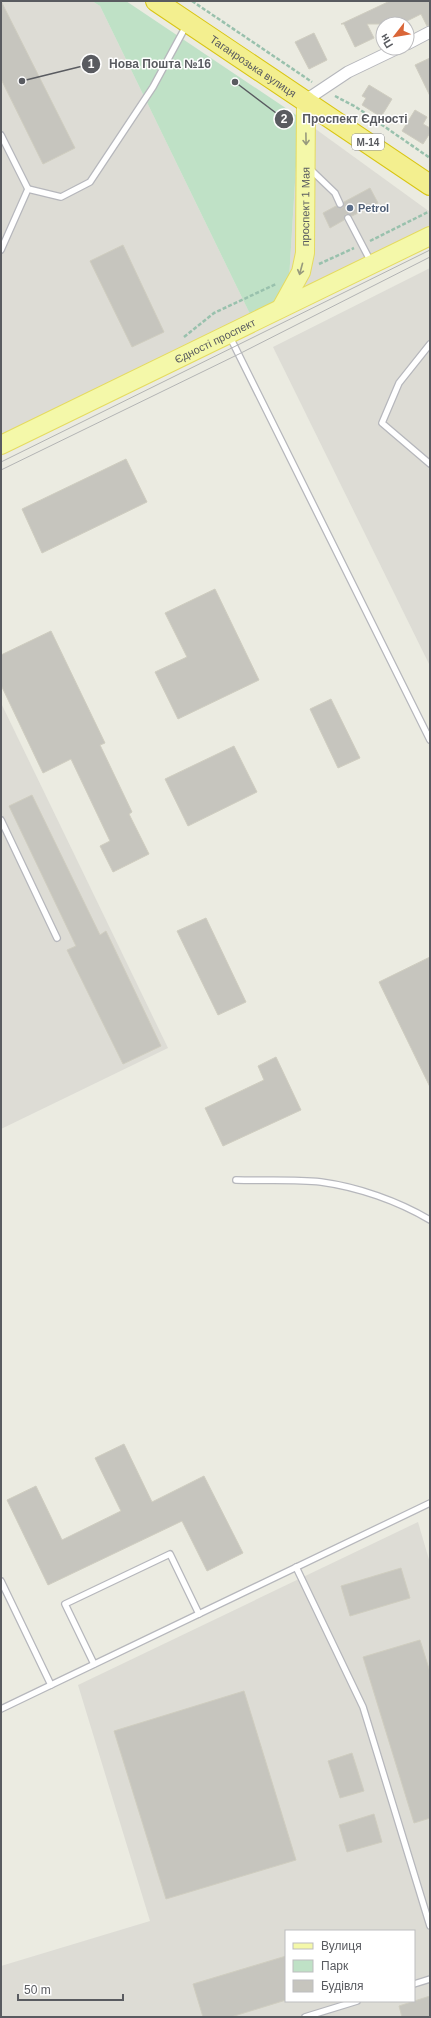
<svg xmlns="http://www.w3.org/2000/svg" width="431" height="2018" viewBox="0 0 431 2018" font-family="Arial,sans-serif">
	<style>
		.industrial { fill: #dddcd5; fill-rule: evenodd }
		.green { fill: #bfe1c6 }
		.building { fill: #c6c5be; stroke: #cfcdc0 }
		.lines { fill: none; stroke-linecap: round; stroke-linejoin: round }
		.lane-casing { stroke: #b6b7bc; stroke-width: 8 }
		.street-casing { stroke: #b6b7bc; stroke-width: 13 }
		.primary-casing { stroke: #e5db60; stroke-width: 20 }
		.highway-casing { stroke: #d9c513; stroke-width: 22 }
		.path { stroke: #99c1ad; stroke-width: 2.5; stroke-dasharray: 4 2; stroke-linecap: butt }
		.lane { stroke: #fff; stroke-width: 5.5 }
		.street { stroke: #fff; stroke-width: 11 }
		.primary { stroke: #f4f8a9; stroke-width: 18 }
		.highway { stroke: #f3ef8f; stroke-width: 20 }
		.tram { stroke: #b3b4b4; stroke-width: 1 }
		.oneway { stroke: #979a7d }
		.service-dot { fill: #5c6f8a; stroke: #fff; stroke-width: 1.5 }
		.labels { text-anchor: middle; stroke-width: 3; stroke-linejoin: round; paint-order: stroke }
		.shield { fill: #fff; stroke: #8b8c90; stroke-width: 1 }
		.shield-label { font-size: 10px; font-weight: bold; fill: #595b60 }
		.street-label { font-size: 11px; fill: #595b60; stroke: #fff }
		.service-label { font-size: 11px; font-weight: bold; fill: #4e5e75; stroke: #fff; text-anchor: start }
		.leader { fill: none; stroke: #595b60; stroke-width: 1.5 }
		.callout-dot { fill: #595b60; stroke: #fff; stroke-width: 1.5 }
		.mark-label { font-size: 12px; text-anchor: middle; font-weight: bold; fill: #fff }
		.callout-label { font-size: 12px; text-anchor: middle; font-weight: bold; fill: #595b60; stroke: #fff; stroke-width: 3; stroke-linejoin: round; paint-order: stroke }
	</style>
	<rect width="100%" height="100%" fill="#ebebe1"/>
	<!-- industrial -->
	<g class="industrial">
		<path d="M 1,1 L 92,1 L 100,6 L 250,314 L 1,435 Z"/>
		<path d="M 299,117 L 430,212 L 430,227 L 288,296 Z"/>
		<path d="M 430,268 L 430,666 L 273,347 Z"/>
		<path d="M 1,703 L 168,1048 L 1,1129 Z"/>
		<path d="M 418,1522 L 430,1563 L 430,2017 L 1,2017 L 1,1966 L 150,1921 L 78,1685 ZM 286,1931 L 414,1931 L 414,2001 L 286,2001 Z"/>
	</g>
	<!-- green -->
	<path class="green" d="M 92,1 L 126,1 L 299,117 L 288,296 L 250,314 L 100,6 Z"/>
	<!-- building -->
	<g class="building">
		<path d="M 1,1 L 75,148 L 43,164 L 1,79 Z"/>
		<path d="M 390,1 L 430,1 L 430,25 L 427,26 L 421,14 L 401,24 L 367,24 L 374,38 L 355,47 L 344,24 L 341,24 Z"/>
		<path d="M 314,33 L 327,60 L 309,69 L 295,42 Z"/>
		<path d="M 430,58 L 430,96 L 415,65 Z"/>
		<path d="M 369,85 L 392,99 L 381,117 L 362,105 L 366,98 L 362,96 Z"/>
		<path d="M 415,110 L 427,117 L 423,124 L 430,128 L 430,133 L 423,144 L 402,131 Z"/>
		<path d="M 370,188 L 378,203 L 352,216 L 346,214 L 344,220 L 330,228 L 323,213 L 336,206 L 342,208 L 344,202 Z"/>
		<path d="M 123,245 L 164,332 L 132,347 L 90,261 Z"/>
		<path d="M 126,459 L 147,502 L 42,553 L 22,509 Z"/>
		<path d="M 215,589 L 259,680 L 178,719 L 155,672 L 187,657 L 165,613 Z"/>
		<path d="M 51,631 L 105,743 L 100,745 L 132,812 L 129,814 L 149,854 L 113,872 L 100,846 L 110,841 L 71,759 L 43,773 L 1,685 L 1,655 Z"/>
		<path d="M 331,699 L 360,758 L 338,768 L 310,709 Z"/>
		<path d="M 234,746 L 257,792 L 188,826 L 165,779 Z"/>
		<path d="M 32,795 L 100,935 L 106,931 L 161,1046 L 123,1064 L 67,950 L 76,946 L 9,806 Z"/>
		<path d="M 206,918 L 246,1002 L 218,1015 L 177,931 Z"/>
		<path d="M 430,957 L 430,1087 L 379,982 Z"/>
		<path d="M 276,1057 L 301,1110 L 223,1146 L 205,1108 L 264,1080 L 258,1066 Z"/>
		<path d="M 124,1444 L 152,1502 L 204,1476 L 243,1553 L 207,1571 L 182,1521 L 48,1585 L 7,1500 L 36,1486 L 62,1540 L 121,1511 L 95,1458 Z"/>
		<path d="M 401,1568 L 410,1598 L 350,1616 L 341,1586 Z"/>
		<path d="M 420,1640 L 430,1672 L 430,1818 L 414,1823 L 363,1657 Z"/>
		<path d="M 244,1691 L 296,1860 L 166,1899 L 114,1731 Z"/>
		<path d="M 352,1753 L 364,1791 L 340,1798 L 328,1761 Z"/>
		<path d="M 374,1814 L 382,1842 L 347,1852 L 339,1825 Z"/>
		<path d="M 286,1956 L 286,2000 L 231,2017 L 203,2017 L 193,1984 Z"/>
		<path d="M 430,1996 L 430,2017 L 402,2017 L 399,2006 Z"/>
	</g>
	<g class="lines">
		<defs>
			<g id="lane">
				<path d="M 1,135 L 28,189"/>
				<path d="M 309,168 L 335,193 L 340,204"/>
				<path d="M 28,189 L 61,197 L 90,182 L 153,87 L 186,26"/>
				<path d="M 348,218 L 371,262"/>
				<path d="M 1,250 L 28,189"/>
				<path d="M 229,335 L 430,740"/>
				<path d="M 430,344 L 399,383 L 382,423 L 430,464"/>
				<path d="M 1,820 L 57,938"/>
				<path d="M 236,1180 C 264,1181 293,1179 321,1182 C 358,1187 398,1201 430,1220"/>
				<path d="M 296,1567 L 363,1707 L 430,1926"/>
				<path d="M 1,1581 L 51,1685"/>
				<path d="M 94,1664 L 65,1604 L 170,1554 L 199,1614"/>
				<path d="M 1,1709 L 430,1503"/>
				<path d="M 414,1984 L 430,1979"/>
				<path d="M 305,2017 L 357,2001"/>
			</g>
			<g id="street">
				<path d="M 407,44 L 430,32"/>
				<path d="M 306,100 L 348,72 L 398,48"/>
			</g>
			<g id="primary">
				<path id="s1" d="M 281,308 L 301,272 L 305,253 L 306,100"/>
				<path id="s2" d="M 1,445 L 430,236"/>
			</g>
			<g id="highway">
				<path id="s3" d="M 156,1 L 430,185"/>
			</g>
		</defs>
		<!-- lane casing -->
		<use href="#lane" class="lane-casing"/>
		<!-- street casing -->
		<use href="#street" class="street-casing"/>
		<!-- primary casing -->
		<use href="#primary" class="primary-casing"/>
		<!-- highway casing -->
		<use href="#highway" class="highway-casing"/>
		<!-- path -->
		<g class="path">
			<path d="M 192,1 L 312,82"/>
			<path d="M 335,96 L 356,107 L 430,158"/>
			<path d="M 370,241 L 428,212"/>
			<path d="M 319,264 L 354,248"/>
			<path d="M 184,337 L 214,313 L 276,284"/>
		</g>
		<!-- lane -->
		<use href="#lane" class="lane"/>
		<!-- street -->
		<use href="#street" class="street"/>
		<!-- primary -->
		<use href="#primary" class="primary"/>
		<!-- highway -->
		<use href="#highway" class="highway"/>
		<!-- tram -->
		<g class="tram">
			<path d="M 1,462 L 430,250"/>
			<path d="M 1,470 L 239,354 L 430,257"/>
		</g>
	</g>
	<!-- one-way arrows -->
	<defs><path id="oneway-shaft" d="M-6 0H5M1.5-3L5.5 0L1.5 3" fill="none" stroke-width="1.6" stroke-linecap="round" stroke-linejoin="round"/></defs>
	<g class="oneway">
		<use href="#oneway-shaft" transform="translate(306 139) rotate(89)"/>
		<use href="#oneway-shaft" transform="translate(301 269) rotate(105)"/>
	</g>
	<!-- markers -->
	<circle class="service-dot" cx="350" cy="208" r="4"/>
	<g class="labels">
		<!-- shield labels -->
		<rect class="shield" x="352" y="134" width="32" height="16" rx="3"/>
		<g class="shield-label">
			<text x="368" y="146">М-14</text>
		</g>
		<!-- street labels -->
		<g class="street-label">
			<text dy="4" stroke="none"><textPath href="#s3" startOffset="117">Таганрозька вулиця</textPath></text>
			<text dy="4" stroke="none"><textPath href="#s1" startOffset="107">проспект 1 Мая</textPath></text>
			<text dy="4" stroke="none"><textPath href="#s2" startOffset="238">Єдності проспект</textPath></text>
		</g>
		<!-- service labels -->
		<g class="service-label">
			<text x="358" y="212">Petrol</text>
		</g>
	</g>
	<!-- callouts -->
	<path class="leader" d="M22 81L91 64M235 82L284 119"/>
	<g class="callout-dot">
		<circle cx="22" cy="81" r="4"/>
		<circle cx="235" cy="82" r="4"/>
		<circle cx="91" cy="64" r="10"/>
		<circle cx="284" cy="119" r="10"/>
	</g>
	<g class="mark-label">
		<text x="91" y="68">1</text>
		<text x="284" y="123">2</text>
	</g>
	<g class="callout-label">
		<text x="160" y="68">Нова Пошта №16</text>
		<text x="355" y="123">Проспект Єдності</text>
	</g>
	<!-- border -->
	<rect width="431" height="2018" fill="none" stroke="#595b60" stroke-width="4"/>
	<!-- legend -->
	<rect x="285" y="1930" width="130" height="72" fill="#ffffff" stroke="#bdbdbf"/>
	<rect x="293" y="1943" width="20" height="6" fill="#f4f8a9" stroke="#bdbdbf"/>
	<text x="321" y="1950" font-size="12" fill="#595b60">Вулиця</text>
	<rect x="293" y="1960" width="20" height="12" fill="#bfe1c6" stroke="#bdbdbf"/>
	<text x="321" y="1970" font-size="12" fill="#595b60">Парк</text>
	<rect x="293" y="1980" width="20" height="12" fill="#c6c5be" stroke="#bdbdbf"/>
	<text x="321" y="1990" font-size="12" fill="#595b60">Будівля</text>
	<!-- north arrow -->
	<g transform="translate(395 36) rotate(239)"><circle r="19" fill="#ffffff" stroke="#bdbdbf"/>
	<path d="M0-3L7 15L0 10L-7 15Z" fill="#da6638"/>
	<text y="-6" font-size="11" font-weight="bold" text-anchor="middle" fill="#595b60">Пн</text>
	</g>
	<!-- scale -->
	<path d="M18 1994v6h105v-6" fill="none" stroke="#595b60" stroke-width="2"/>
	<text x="24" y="1994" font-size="12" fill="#595b60" stroke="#ffffff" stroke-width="3" paint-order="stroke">50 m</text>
</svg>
